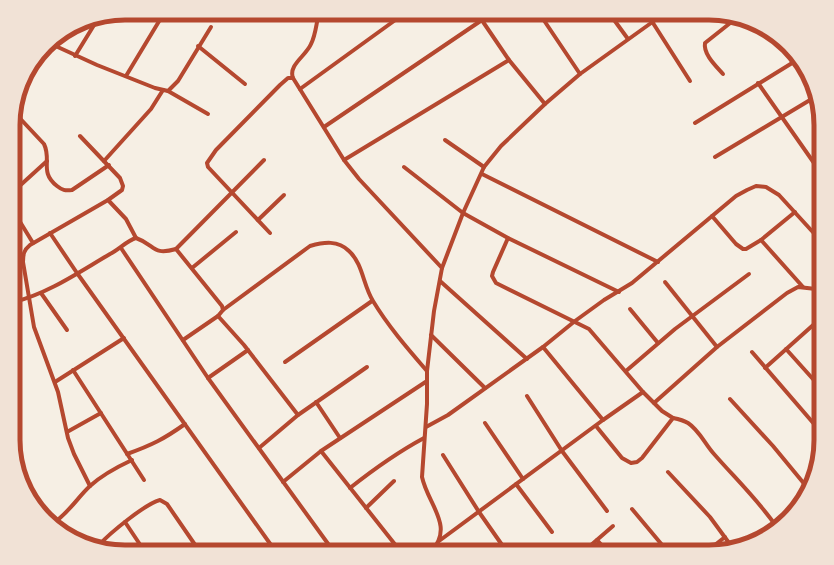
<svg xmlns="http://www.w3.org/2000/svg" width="834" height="565" viewBox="0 0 834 565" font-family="Cabin,sans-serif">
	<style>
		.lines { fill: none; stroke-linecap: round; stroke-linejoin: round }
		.minor { stroke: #b5482f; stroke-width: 4 }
		.rim { fill: none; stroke: #b5482f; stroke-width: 5 }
	</style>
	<rect width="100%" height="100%" fill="#f6efe4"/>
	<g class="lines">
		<!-- minor -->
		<g class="minor">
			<path d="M 319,13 C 316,24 316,34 311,44 C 306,56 288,65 293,78 L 344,160 L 359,179 L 442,268"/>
			<path d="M 477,13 L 509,60 L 545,104"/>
			<path d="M 539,13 L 580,74"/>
			<path d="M 609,13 L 628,39"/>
			<path d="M 653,23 L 690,81"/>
			<path d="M 49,43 L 97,65 L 155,88 L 168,91 L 178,81 L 211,27"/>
			<path d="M 198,46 L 245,84"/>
			<path d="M 75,56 L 99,17"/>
			<path d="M 723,74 C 716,66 703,54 705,43 L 734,20"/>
			<path d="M 126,76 L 164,13"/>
			<path d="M 758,83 L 821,173"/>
			<path d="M 300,89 L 405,13"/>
			<path d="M 168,91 L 208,114"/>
			<path d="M 14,112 L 44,144 C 52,160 39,172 57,186 C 62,190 65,191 72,190 L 109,165"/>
			<path d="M 695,123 L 797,60"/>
			<path d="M 324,127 L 482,20"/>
			<path d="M 80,136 L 120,178 L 123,186 L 122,190 L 108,200 L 30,245 C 24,250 23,254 23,262 L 34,327 L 58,392 L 68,438 L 74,454 L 90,486"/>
			<path d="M 445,140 L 484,167"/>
			<path d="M 715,157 L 815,97"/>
			<path d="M 344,160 L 509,60"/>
			<path d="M 104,161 L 151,109 L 163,90"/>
			<path d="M 404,167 L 463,213 L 508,238 L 619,292"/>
			<path d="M 482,174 L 658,262"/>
			<path d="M 14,191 L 47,161"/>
			<path d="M 108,200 L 126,219 L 136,238"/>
			<path d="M 14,212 L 33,243"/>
			<path d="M 712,216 L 736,244 L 743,249 L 746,249 L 761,240 L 795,212"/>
			<path d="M 258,220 L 284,195"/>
			<path d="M 50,233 L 77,273 L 276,552"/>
			<path d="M 270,233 L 208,167 L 207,163 L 216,150 L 280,85 L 288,78 L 293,78"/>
			<path d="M 508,238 L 493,272 L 492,276 L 496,283 L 589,329 L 643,392 L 662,411 L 673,418 L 642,458 L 637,462 L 631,463 L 622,458 L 596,426"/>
			<path d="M 761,240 L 803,287"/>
			<path d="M 121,248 L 208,378 L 334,552"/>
			<path d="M 176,249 L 264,160"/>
			<path d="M 192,268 L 236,232"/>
			<path d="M 440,281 L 527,359"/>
			<path d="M 665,282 L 717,347"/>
			<path d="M 41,293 L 67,330"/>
			<path d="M 14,302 C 49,293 79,272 110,254 C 118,250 128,240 136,238 C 156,245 152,256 176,249 L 222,306 L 223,310 L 218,316 L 183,340"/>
			<path d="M 630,309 L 658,343"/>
			<path d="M 223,310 L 310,246 C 324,242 338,240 349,251 C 363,264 363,285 373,301 C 388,326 408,349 427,371"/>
			<path d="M 218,316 L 244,345 L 298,415"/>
			<path d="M 431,335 L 485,388"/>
			<path d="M 543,347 L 603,420"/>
			<path d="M 786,349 L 821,388"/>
			<path d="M 752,352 L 821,432"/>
			<path d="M 285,362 L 372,301"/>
			<path d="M 765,368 L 821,318"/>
			<path d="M 73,370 L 144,480"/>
			<path d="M 626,371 L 675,329 L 749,274"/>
			<path d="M 208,378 L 248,350"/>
			<path d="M 55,382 L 124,338"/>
			<path d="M 527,396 L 562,451 L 607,511"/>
			<path d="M 730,399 L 773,446 L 806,486"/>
			<path d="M 316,402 L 340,438"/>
			<path d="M 654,403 L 717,347 L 787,293 L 798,287 L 816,289 L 821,287"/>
			<path d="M 673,418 C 678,419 683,420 688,423 C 699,430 705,444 714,454 C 735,478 758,500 776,526"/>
			<path d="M 485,423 L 523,479"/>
			<path d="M 426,427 L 448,415 L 543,347 L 575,321 L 604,300 L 632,283 L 736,196 L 747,190 L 756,186 L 766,187 L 779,195 L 821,241"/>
			<path d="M 67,432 L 101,413"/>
			<path d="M 14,445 L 18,465"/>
			<path d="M 259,448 L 298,415 L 367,367"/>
			<path d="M 321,451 L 401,552"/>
			<path d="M 127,454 C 152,445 164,439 185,424"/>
			<path d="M 443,455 L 479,512 L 507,552"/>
			<path d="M 668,472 L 710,517 L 732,547"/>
			<path d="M 283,482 L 321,451 L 427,381"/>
			<path d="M 516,484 L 552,532"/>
			<path d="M 350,488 C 374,469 398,452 424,438"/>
			<path d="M 366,508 L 394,481"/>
			<path d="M 632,509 L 668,552"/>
			<path d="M 125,522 L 145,552"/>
			<path d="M 52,524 C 68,514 77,498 90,486 C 102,475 117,467 132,460"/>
			<path d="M 597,540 L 608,552"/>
			<path d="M 439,541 L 603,420 L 643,392"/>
			<path d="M 99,545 C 110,533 145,504 160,500 L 167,504 L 200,552"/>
			<path d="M 431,552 C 455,526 428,505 422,477 L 427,404 L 427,371 L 434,311 L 442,268 L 463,213 L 484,167 L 501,146 L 545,104 L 580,74 L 665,13"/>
			<path d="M 583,552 L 613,526"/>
			<path d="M 706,552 L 725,537"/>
		</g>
	</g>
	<!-- crop -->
	<path d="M0 0H834V565H0ZM125 20H709A105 105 0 0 1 814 125V440A105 105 0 0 1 709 545H125A105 105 0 0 1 20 440V125A105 105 0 0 1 125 20Z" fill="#f1e2d6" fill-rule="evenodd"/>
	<path class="rim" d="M125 20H709A105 105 0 0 1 814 125V440A105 105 0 0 1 709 545H125A105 105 0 0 1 20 440V125A105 105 0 0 1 125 20Z"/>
</svg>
